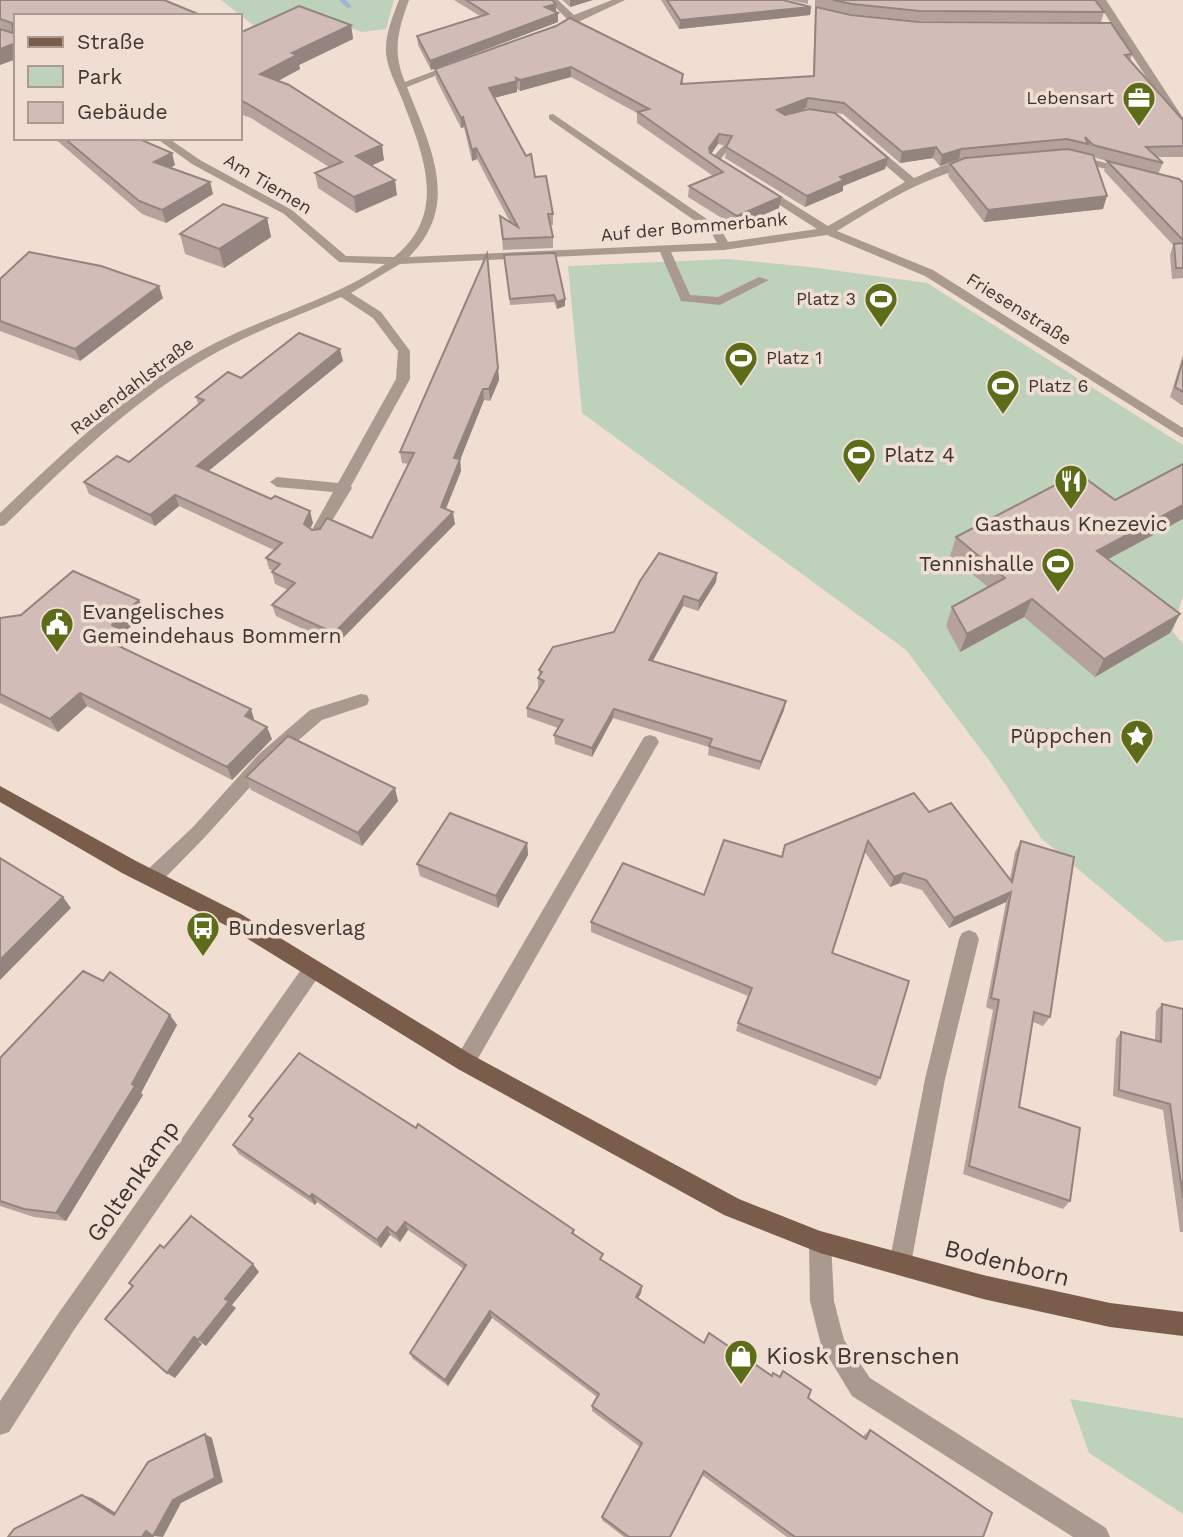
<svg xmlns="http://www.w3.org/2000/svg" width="1183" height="1537" viewBox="0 0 1183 1537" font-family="'Work Sans',sans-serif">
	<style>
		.green { fill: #bed2bb }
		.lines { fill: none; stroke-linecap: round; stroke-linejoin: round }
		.stream { fill: #9eb5d7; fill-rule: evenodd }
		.minor { fill: #a9998f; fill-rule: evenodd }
		.major { fill: #795d4a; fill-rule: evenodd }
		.wall { fill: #b5a29d }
		.shaded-wall { fill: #938480 }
		.building { fill: #d2bcb7; stroke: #938480; stroke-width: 2 }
		.labels { text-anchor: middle; stroke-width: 7; stroke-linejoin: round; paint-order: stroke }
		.far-poi-label { font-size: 18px; fill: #3d3631; stroke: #f1ded2; text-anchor: end }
		.far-street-label { font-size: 18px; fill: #3d3631; stroke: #f1ded2 }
		.poi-label { font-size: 21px; fill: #3d3631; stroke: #f1ded2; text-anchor: start }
		.near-street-label { font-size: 24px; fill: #3d3631; stroke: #f1ded2 }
		.near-poi-label { font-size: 24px; fill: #3d3631; stroke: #f1ded2; text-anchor: start }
	</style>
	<rect width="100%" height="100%" fill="#f1ded2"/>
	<!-- green -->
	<g class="green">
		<path d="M 221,0 L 394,0 L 386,29 L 362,32 L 309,13 L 257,28 Z"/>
		<path d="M 728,259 L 810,267 L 927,283 L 1183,445 L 1183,595 L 1173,632 L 1183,644 L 1183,940 L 1165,942 L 1041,838 L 991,763 L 906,650 L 582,413 L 568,266 Z"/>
		<path d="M 1070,1399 L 1183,1418 L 1183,1514 L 1089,1453 Z"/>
	</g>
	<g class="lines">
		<!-- stream -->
		<path class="stream" d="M 339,0 L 346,0 L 352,7 L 347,8 Z"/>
		<!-- minor -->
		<g class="minor">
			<path d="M 399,0 L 409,0 C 398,30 392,52 405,82 L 455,63 L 463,65 L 407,87 C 430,146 462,205 409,257 L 717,243 L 711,232 L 549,119 L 549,115 L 553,114 L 720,228 L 728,242 L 817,229 L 756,190 L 756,186 L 764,186 L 828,226 L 905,182 L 865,148 L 865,144 L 873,144 L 914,178 C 930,172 960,154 975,164 L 974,166 C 923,177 881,204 837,231 L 933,270 L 1183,428 L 1183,438 L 925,276 L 827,235 L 724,250 L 671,252 L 690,295 L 718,297 L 759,277 L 769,280 L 720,305 L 681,301 L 660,252 L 400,264 L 351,293 L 381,312 L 410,351 L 410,379 L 351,486 L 352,488 L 321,539 L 316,540 L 309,535 L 333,492 L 277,487 L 270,482 L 277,477 L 338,483 L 396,379 L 398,351 L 373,318 L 341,297 C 298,316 252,332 210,356 C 133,400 69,463 5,525 L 0,526 L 0,513 C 63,453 126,392 202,350 C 261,317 329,302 385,264 L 339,262 L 284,214 L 192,164 L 156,138 L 168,138 L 200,160 L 292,210 L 346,256 L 394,257 C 449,213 423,154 402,99 C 396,84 387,68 386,52 C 385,34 393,16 399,0 Z"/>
			<path d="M 548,0 L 558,0 L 574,15 L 612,0 L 625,0 L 553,34 L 548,31 L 550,29 L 567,19 Z"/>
			<path d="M 1096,0 L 1106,0 L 1183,118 L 1183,129 L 1178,126 Z"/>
			<path d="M 724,145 L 729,148 L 721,159 L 735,168 L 735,172 L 727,172 L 710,160 Z"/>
			<path d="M 1075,155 L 1133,170 L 1134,172 L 1129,175 L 1071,160 L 1070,158 Z"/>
			<path d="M 361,694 L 367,695 L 369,700 L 367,705 L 322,720 L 271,764 L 205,837 L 159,884 L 152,886 L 145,884 L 143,878 L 145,872 L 193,827 L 259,754 L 310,710 Z"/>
			<path d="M 650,735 L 656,737 L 659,742 L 656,747 L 472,1069 L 465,1072 L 458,1069 L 455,1062 L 458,1055 L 644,737 Z"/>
			<path d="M 969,930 L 976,933 L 979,939 L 945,1079 L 911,1264 L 908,1272 L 900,1275 L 892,1272 L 889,1264 L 925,1079 L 959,939 L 962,933 Z"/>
			<path d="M 312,961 L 319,964 L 322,970 L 319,976 L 74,1330 L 9,1432 L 0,1435 L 0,1401 L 58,1314 L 305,964 Z"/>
			<path d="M 820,1231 L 828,1234 L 831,1242 L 834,1301 L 844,1340 L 870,1378 L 1106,1528 L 1110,1537 L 1073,1537 L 852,1396 L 821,1345 L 810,1301 L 809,1242 L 812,1234 Z"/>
		</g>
		<!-- major -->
		<path class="major" d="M 0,786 L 136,861 L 241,914 L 472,1055 L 739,1199 L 820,1231 L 983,1275 L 1110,1303 L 1183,1312 L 1183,1336 L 1110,1327 L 983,1299 L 820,1253 L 724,1215 L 458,1069 L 227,926 L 122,873 L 0,802 Z"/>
	</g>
	<!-- wall -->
	<g class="wall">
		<path d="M 0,0 L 16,16 L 16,59 L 0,65 Z"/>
		<path d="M 454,0 L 552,0 L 556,12 L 558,22 L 431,70 L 418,45 L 417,36 L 480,16 Z"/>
		<path d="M 562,0 L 593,0 L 570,7 Z"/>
		<path d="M 661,0 L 783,0 L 811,7 L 810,15 L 679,29 Z"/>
		<path d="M 788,0 L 808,0 L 808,4 Z"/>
		<path d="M 815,0 L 1095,0 L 1104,12 L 1101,22 L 917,21 L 850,14 L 815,6 Z"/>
		<path d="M 816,7 L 851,15 L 1132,54 L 1130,61 L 1183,120 L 1183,157 L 1157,157 L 1163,163 L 1158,174 L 1183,183 L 1183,278 L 1172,279 L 1170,255 L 1173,245 L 1104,171 L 1107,161 L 1093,157 L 1103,209 L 984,222 L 948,176 L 950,164 L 963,159 L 940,166 L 933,158 L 900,163 L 843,114 L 806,108 L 799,112 L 888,158 L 885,169 L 843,186 L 843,191 L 805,207 L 725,158 L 727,146 L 718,144 L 711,154 L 779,208 L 736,227 L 688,197 L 689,186 L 713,176 L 637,123 L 637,113 L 571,77 L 520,91 L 517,89 L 517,92 L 494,98 L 535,177 L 553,214 L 553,225 L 550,225 L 553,237 L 553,248 L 503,250 L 500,216 L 510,222 L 477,159 L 472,161 L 464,127 L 461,128 L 436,79 L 435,69 L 556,26 L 683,74 L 683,84 L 813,76 L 815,17 Z"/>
		<path d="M 351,25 L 353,39 L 299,65 L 300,69 L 278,81 L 384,160 L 371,166 L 397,195 L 356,213 L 318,188 L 315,173 L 329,167 L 251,118 L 240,114 L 240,31 L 242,32 Z"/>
		<path d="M 54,138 L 137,138 L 175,165 L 170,168 L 210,182 L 213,194 L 166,223 L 142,214 Z"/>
		<path d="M 267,218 L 271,237 L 224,268 L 185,254 L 180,234 Z"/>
		<path d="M 487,254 L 499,380 L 490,401 L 484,400 L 460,460 L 461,471 L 446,509 L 455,524 L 336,645 L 276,616 L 272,605 L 288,590 L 275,584 L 272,572 L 273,571 L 269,569 L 266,558 L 274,550 L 179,506 L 155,526 L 89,494 L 84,482 L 129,462 L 198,404 L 196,397 L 241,378 L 343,361 L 208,471 L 313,523 L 310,529 L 312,530 L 372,538 L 408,464 L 402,463 L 400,452 Z"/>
		<path d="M 505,262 L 565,299 L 565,306 L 557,309 L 554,302 L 510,305 Z"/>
		<path d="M 0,279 L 163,298 L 80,361 L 0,331 Z"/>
		<path d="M 1183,355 L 1183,406 L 1170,397 Z"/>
		<path d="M 956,537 L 1107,559 L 1170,633 L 1095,677 L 1024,617 L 960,652 L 946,626 L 952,607 L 988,587 L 950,556 Z"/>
		<path d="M 717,573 L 716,582 L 698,611 L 683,606 L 653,661 L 784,710 L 759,770 L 708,755 L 709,747 L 613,718 L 592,757 L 555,744 L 554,735 L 558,728 L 527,717 L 527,708 L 540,688 L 538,688 L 538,678 L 539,676 L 539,670 L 614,632 Z"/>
		<path d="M 139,600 L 145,614 L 122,634 L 126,643 L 122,647 L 254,720 L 272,739 L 232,780 L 87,706 L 58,732 L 0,703 L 0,618 Z"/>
		<path d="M 246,777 L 398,801 L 362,846 L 251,790 Z"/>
		<path d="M 929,812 L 1010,879 L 1015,852 L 1021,841 L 1050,1017 L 1043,1026 L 1033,1022 L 1019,1107 L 1070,1201 L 1063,1209 L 963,1174 L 993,1010 L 986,1007 L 1006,902 L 949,928 L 922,890 L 900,883 L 890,887 L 864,851 L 832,953 L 880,1078 L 876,1086 L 736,1031 L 738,1023 L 748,996 L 591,932 L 591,922 L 704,895 L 782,857 Z"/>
		<path d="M 527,843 L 528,855 L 498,908 L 420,876 L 417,864 Z"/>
		<path d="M 1162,1004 L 1183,1009 L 1183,1232 L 1180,1232 L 1163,1110 L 1113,1096 L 1116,1039 L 1121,1032 L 1155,1041 L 1156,1011 Z"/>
		<path d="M 170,1015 L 177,1025 L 141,1093 L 143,1095 L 66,1221 L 34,1217 L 0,1206 L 0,1058 Z"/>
		<path d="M 249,1116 L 574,1230 L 574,1234 L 603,1261 L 642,1286 L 641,1293 L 638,1298 L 704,1343 L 771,1376 L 779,1377 L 783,1371 L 808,1398 L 863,1438 L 864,1435 L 870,1430 L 983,1537 L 787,1537 L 702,1475 L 670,1537 L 624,1537 L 602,1520 L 602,1517 L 640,1447 L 592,1411 L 592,1406 L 597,1397 L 492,1318 L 448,1386 L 413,1359 L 410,1353 L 464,1269 L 408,1230 L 400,1242 L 390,1235 L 381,1248 L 317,1202 L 315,1205 L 239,1154 L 233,1145 L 252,1121 Z"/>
	</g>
	<!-- shaded-wall -->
	<g class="shaded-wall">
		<path d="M 570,0 L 593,0 L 570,7 Z"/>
		<path d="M 556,4 L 556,12 L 546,15 L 545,7 Z"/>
		<path d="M 811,7 L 810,15 L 679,29 L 680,20 Z"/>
		<path d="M 558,13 L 558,22 L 431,70 L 430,61 Z"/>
		<path d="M 351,25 L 353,39 L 299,65 L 300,69 L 263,89 L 260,74 L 292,53 Z"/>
		<path d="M 16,43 L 16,59 L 0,65 L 0,49 Z"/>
		<path d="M 571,67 L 571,77 L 520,91 L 520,80 Z"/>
		<path d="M 517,81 L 517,92 L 490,99 L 489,88 Z"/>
		<path d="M 808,98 L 806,108 L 775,121 L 777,110 Z"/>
		<path d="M 463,117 L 464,127 L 461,128 L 461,118 Z"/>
		<path d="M 719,134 L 718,144 L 708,158 L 709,148 Z"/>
		<path d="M 382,145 L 384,160 L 358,171 L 356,156 Z"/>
		<path d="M 936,147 L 933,158 L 900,163 L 902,152 Z"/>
		<path d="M 476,148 L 477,159 L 472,161 L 472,150 Z"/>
		<path d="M 961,149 L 959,159 L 940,166 L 942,155 Z"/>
		<path d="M 172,153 L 175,165 L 158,175 L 154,162 Z"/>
		<path d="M 888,158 L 885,169 L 843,186 L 843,191 L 805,207 L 807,196 L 840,177 Z"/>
		<path d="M 395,180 L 397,195 L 356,213 L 354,197 Z"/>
		<path d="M 210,182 L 213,194 L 166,223 L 162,210 Z"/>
		<path d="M 1107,196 L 1103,209 L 984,222 L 988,210 Z"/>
		<path d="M 781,197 L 779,208 L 736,227 L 737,216 Z"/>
		<path d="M 267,218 L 271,237 L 224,268 L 219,249 Z"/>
		<path d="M 159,286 L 163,298 L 80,361 L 75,349 Z"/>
		<path d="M 565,299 L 565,306 L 557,309 L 557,302 Z"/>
		<path d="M 340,349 L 343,361 L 200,478 L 197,466 Z"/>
		<path d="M 498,368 L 499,380 L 490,401 L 489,389 Z"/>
		<path d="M 483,389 L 484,400 L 460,460 L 461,471 L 442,518 L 441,507 L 454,458 Z"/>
		<path d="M 175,495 L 179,506 L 155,526 L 150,515 Z"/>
		<path d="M 1183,505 L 1183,519 L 1088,570 L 1097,551 Z"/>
		<path d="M 310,511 L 313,523 L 306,536 L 304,524 Z"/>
		<path d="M 453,512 L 455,524 L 336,645 L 334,633 Z"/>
		<path d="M 717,573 L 716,582 L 698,611 L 699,601 Z"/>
		<path d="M 684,596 L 683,606 L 648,669 L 649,660 Z"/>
		<path d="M 1032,599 L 1024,617 L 960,652 L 967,634 Z"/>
		<path d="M 139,600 L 145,614 L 122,634 L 126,643 L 114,654 L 108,641 L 112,625 Z"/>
		<path d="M 1180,614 L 1170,633 L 1095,677 L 1104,659 Z"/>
		<path d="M 80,693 L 87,706 L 58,732 L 50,719 Z"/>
		<path d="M 786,701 L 784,710 L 759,770 L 761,762 Z"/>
		<path d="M 251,709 L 255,722 L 245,716 Z"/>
		<path d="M 614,709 L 613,718 L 592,757 L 592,748 Z"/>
		<path d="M 267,727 L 272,739 L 232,780 L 227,767 Z"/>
		<path d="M 395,788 L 398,801 L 362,846 L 358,833 Z"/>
		<path d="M 527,843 L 528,855 L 498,908 L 496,896 Z"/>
		<path d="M 904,873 L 900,883 L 890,887 L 894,877 Z"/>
		<path d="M 1011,892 L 1006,902 L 949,928 L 954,918 Z"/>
		<path d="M 63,897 L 71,908 L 0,980 L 0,960 Z"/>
		<path d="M 170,1015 L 177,1025 L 141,1093 L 143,1095 L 66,1221 L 56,1213 L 132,1084 Z"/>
		<path d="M 312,1194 L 317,1202 L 315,1205 L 310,1197 Z"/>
		<path d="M 405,1222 L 408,1230 L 400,1242 L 396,1234 Z"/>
		<path d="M 387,1227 L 390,1235 L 381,1248 L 377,1240 Z"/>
		<path d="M 253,1264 L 259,1272 L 232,1305 L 236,1308 L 206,1346 L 198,1340 L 225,1299 Z"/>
		<path d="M 642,1286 L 641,1293 L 635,1304 L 636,1297 Z"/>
		<path d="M 490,1311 L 492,1318 L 448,1386 L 445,1380 Z"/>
		<path d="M 194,1337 L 202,1344 L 175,1378 L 167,1373 Z"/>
		<path d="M 205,1434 L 212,1438 L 223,1482 L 181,1503 L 163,1537 L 153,1536 Z"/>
		<path d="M 82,1495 L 92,1498 L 124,1518 L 114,1515 Z"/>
		<path d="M 146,1531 L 155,1534 L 153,1537 L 142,1537 Z"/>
	</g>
	<!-- building -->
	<g class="building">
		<path d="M 0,0 L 164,0 L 203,16 L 16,16 L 16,43 L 0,49 L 0,29 L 13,33 L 12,23 L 0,19 Z"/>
		<path d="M 466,0 L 552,0 L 556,4 L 545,7 L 558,13 L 430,61 L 417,36 L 488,14 Z"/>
		<path d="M 667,0 L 783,0 L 811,7 L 680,20 Z"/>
		<path d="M 833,0 L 1095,0 L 1104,12 L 919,11 L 852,4 Z"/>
		<path d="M 299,6 L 351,25 L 292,53 L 297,55 L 260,74 L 289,85 L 382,145 L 356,156 L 395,180 L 354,197 L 315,173 L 342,162 L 248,104 L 240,100 L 240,31 L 242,32 Z"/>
		<path d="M 816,7 L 851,15 L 919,22 L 1111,23 L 1132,54 L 1125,55 L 1183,120 L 1183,146 L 1146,147 L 1163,163 L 1093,145 L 1085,137 L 1088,144 L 1067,139 L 961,149 L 942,155 L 936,147 L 902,152 L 844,103 L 808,98 L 777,110 L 785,115 L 809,109 L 835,113 L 888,158 L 840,177 L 844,180 L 807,196 L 726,147 L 732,136 L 719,134 L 709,148 L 710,153 L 781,197 L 737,216 L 689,186 L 723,172 L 638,112 L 649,109 L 571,67 L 520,80 L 516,78 L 517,81 L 489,88 L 526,156 L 531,154 L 535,177 L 546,176 L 553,214 L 548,214 L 553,237 L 503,239 L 500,216 L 518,227 L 476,148 L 472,150 L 463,117 L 461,118 L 435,69 L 556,26 L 570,18 L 683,74 L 681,84 L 814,76 Z"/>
		<path d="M 64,138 L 137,138 L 172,153 L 154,162 L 210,182 L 162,210 L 139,201 Z"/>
		<path d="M 1068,149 L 1093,155 L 1107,196 L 988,210 L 950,164 L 965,158 Z"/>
		<path d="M 1107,161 L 1179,179 L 1183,183 L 1183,240 Z"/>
		<path d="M 223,204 L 267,218 L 219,249 L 180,234 Z"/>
		<path d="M 1183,243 L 1183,268 L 1176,268 L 1174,244 Z"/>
		<path d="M 29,252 L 101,266 L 159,286 L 75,349 L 0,321 L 0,279 Z"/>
		<path d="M 555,253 L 565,299 L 557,302 L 554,295 L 510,299 L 504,255 Z"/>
		<path d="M 487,254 L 498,368 L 489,389 L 483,389 L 454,458 L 460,459 L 441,507 L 453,512 L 334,633 L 272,605 L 295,583 L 272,572 L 280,564 L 266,558 L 282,543 L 175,495 L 150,515 L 84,482 L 117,456 L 129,462 L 204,400 L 196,397 L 228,372 L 241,378 L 299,333 L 340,349 L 197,466 L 271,499 L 275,496 L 310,511 L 304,524 L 312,530 L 320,529 L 327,518 L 372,538 L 414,453 L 400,452 Z"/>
		<path d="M 1183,360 L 1183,392 L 1175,387 Z"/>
		<path d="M 1183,464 L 1183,505 L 1097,551 L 1180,614 L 1104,659 L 1032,599 L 967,634 L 952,607 L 1005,578 L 956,537 L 1078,473 L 1115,500 Z"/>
		<path d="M 659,553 L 717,573 L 699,601 L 684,596 L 649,660 L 786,701 L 761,762 L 709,746 L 712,739 L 614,709 L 592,748 L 554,735 L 563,720 L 527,708 L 544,681 L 538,678 L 542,672 L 539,670 L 553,647 L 614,632 L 640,581 Z"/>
		<path d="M 73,571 L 139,600 L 112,625 L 120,629 L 108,641 L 251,709 L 245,716 L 267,727 L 227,767 L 80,693 L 50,719 L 0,694 L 0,618 L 21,615 Z"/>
		<path d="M 288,736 L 395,788 L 358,833 L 246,777 Z"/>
		<path d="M 914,793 L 929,812 L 951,803 L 1012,882 L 1021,841 L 1074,857 L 1050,1017 L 1034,1012 L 1019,1107 L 1080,1128 L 1070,1201 L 969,1166 L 999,1000 L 991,998 L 1011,892 L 954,918 L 926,880 L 904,873 L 894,877 L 868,841 L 832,953 L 909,981 L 880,1078 L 738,1023 L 752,988 L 591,922 L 623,863 L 704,895 L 724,840 L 782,857 L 785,845 Z"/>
		<path d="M 450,813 L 527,843 L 496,896 L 417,864 Z"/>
		<path d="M 0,858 L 63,897 L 0,960 Z"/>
		<path d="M 83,971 L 103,981 L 110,972 L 170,1015 L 132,1084 L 135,1086 L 56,1213 L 24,1209 L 0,1201 L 0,1058 Z"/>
		<path d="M 1162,1004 L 1183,1009 L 1183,1198 L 1170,1104 L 1119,1090 L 1121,1032 L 1161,1042 Z"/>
		<path d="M 299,1053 L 416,1128 L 418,1124 L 574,1230 L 572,1233 L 603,1254 L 600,1259 L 642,1286 L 636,1297 L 704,1343 L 709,1333 L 772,1376 L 773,1373 L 780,1377 L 783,1371 L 811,1390 L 808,1398 L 866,1439 L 870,1430 L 992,1513 L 983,1537 L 795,1537 L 704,1471 L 670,1537 L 629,1537 L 602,1517 L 642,1443 L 592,1406 L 599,1394 L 490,1311 L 445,1380 L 410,1353 L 466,1265 L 405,1222 L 396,1234 L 387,1227 L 377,1240 L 312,1194 L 310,1197 L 233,1145 L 253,1119 L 249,1116 Z"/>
		<path d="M 191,1216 L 253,1264 L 225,1299 L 229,1301 L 198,1340 L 194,1337 L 167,1373 L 105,1319 L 133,1286 L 129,1283 L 160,1245 L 164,1248 Z"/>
		<path d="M 205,1434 L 215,1478 L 173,1500 L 153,1536 L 146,1531 L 142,1537 L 8,1537 L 14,1529 L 82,1495 L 114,1515 L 148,1462 Z"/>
	</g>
	<!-- icons -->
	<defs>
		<symbol id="office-pin" viewBox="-11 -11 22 30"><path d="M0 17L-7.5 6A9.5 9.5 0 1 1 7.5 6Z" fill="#5c6c18" stroke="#f1ded2"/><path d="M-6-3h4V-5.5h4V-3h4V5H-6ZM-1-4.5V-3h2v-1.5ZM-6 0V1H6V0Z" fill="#fff"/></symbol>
		<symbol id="stadium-pin" viewBox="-11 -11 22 30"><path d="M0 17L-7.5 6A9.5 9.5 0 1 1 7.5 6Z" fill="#5c6c18" stroke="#f1ded2"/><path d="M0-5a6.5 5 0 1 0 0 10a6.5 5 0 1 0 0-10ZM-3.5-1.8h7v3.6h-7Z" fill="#fff"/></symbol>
		<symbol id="restaurant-pin" viewBox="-11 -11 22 30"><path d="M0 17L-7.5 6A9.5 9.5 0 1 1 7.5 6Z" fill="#5c6c18" stroke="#f1ded2"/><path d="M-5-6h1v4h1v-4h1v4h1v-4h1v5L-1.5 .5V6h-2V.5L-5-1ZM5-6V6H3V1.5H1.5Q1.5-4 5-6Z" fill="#fff"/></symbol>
		<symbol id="civic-pin" viewBox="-11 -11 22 30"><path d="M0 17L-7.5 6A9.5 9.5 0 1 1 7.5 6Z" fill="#5c6c18" stroke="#f1ded2"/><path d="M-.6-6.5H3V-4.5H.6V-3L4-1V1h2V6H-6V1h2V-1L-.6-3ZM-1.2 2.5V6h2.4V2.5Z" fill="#fff"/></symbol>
		<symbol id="sight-pin" viewBox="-11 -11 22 30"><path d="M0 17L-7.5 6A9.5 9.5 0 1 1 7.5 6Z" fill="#5c6c18" stroke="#f1ded2"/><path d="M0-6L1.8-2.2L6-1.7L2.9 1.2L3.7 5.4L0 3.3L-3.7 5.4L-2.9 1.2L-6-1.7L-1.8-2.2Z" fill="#fff"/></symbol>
		<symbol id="bus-pin" viewBox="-11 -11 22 30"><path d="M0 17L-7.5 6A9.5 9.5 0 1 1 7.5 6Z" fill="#5c6c18" stroke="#f1ded2"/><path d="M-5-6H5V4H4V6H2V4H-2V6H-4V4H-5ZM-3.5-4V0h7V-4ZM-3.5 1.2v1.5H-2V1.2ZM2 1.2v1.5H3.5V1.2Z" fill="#fff"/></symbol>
		<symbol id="shop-pin" viewBox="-11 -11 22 30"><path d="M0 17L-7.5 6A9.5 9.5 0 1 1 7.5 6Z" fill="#5c6c18" stroke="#f1ded2"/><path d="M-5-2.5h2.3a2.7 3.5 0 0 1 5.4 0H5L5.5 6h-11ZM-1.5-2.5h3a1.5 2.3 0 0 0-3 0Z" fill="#fff"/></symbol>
	</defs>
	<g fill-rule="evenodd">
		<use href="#office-pin" x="1120" y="79" width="38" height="52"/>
		<use href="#stadium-pin" x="862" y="280" width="38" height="52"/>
		<use href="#stadium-pin" x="722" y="339" width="38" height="52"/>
		<use href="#stadium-pin" x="984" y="367" width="38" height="52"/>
		<use href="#stadium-pin" x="840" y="436" width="38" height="52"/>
		<use href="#restaurant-pin" x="1052" y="462" width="38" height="52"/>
		<use href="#stadium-pin" x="1039" y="545" width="38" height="52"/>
		<use href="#civic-pin" x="38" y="605" width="38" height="52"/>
		<use href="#sight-pin" x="1118" y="717" width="38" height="52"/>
		<use href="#bus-pin" x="184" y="909" width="38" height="52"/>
		<use href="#shop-pin" x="722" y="1337" width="38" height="52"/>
	</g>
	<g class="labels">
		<!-- far-poi labels -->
		<g class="far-poi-label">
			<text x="1114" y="104">Lebensart</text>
			<text x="856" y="305">Platz 3</text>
			<text x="766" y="364" text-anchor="start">Platz 1</text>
			<text x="1028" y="392" text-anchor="start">Platz 6</text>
		</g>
		<!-- far-street labels -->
		<g class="far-street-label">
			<text transform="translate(268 184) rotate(31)" y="6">Am Tiemen</text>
			<text transform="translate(694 227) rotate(-5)" y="6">Auf der Bommerbank</text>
			<text transform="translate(1019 309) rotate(32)" y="6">Friesenstraße</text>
			<text transform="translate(132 386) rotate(-37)" y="6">Rauendahlstraße</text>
		</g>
		<!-- poi labels -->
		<g class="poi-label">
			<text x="884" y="462">Platz 4</text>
			<text x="1071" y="531" text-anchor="middle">Gasthaus Knezevic</text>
			<text x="1034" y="571" text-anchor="end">Tennishalle</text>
			<text x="82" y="619">Evangelisches<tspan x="82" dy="24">Gemeindehaus Bommern</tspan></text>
			<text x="1112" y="743" text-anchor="end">Püppchen</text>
			<text x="228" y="935">Bundesverlag</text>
		</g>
		<!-- near-street labels -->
		<g class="near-street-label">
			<text transform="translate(133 1181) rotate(-55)" y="8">Goltenkamp</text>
			<text transform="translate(1007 1263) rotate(14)" y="8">Bodenborn</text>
		</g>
		<!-- near-poi labels -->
		<g class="near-poi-label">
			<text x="766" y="1364">Kiosk Brenschen</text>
		</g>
	</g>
	<!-- legend -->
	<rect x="14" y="14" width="228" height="126" fill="#f1ded2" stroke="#a99b92" stroke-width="2"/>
	<rect x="28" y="37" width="35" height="10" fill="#795d4a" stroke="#a99b92" stroke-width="2"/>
	<text x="77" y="49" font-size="21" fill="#3d3631">Straße</text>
	<rect x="28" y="66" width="35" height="21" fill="#bed2bb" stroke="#a99b92" stroke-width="2"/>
	<text x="77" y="84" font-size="21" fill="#3d3631">Park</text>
	<rect x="28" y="102" width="35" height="21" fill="#d2bcb7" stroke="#a99b92" stroke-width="2"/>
	<text x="77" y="119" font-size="21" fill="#3d3631">Gebäude</text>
</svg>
